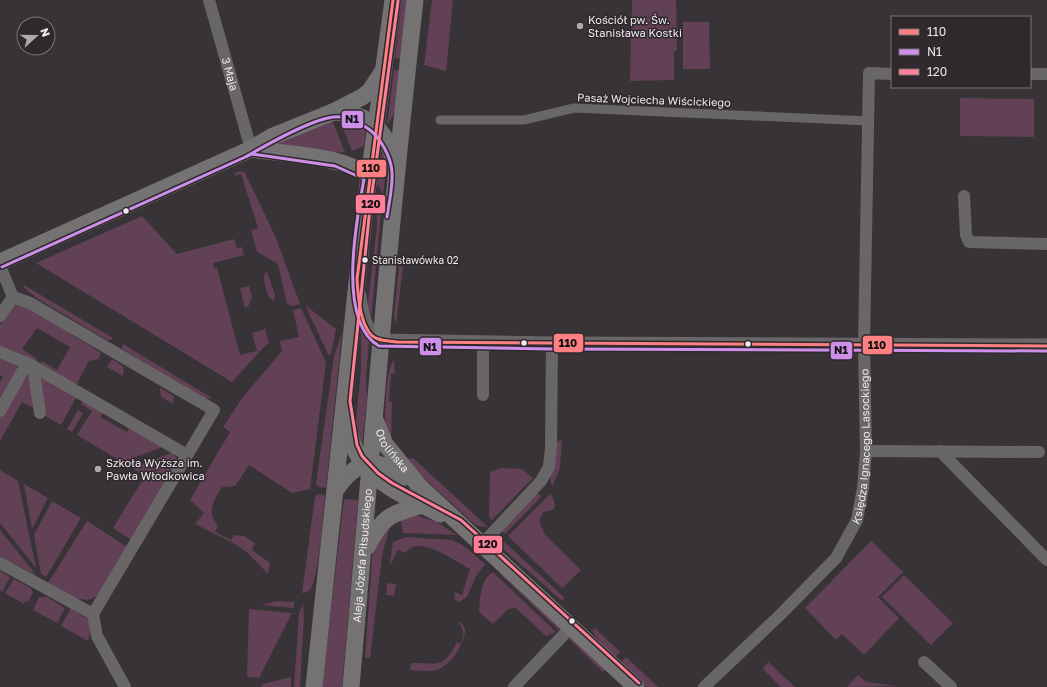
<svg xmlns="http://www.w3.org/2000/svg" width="1047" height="687" viewBox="0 0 1047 687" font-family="'Golos Text',sans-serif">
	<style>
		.green { fill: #624056 }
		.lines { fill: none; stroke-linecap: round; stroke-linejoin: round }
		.pedestrian { stroke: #686667; stroke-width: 9 }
		.minor { stroke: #686667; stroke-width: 12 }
		.tertiary { stroke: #686667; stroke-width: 15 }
		.secondary { stroke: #747273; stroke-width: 17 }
		.bus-1-casing { stroke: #2f282c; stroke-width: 6 }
		.bus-2-casing { stroke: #2f282c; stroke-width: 6 }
		.bus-3-casing { stroke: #2f282c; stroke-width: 6 }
		.bus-1 { stroke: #ff8082; stroke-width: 3 }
		.bus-2 { stroke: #ce8fe9; stroke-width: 3 }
		.bus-3 { stroke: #ff8098; stroke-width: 3 }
		.poi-dot { fill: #aea9ac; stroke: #2f282c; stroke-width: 1.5 }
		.bus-dot { fill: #eee9ec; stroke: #2f282c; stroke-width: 1.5 }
		.labels { text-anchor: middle; stroke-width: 3; stroke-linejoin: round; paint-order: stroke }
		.bus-label { font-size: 10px; fill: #eee9ec; stroke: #2f282c; text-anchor: start }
		.poi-label { font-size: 11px; fill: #eee9ec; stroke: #2f282c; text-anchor: start }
		.street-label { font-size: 11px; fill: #eee9ec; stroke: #2f282c }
		.line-badge { stroke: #2f282c; stroke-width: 1.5 }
		.pale-badge-label { font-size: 11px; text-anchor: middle; font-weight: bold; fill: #111 }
	</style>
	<rect width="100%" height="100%" fill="#383336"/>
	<!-- green -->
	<g class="green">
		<path d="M 402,0 L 408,0 L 401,59 L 395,58 Z"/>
		<path d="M 432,0 L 453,0 L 446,71 L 424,65 Z"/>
		<path d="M 632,0 L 676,0 L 677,51 L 674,51 L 674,80 L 630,81 Z"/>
		<path d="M 683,22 L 709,22 L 710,69 L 683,69 Z"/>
		<path d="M 394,70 L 401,70 L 395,112 L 387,126 Z"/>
		<path d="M 960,98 L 1034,99 L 1034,137 L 960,136 Z"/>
		<path d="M 339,119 L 353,122 L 366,129 L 364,146 L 352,151 Z"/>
		<path d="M 332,120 L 345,152 L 334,153 L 268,145 Z"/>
		<path d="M 382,154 L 384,155 L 386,168 L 383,197 L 379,186 L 377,185 Z"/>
		<path d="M 241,171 L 245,173 L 276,238 L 300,304 L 292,306 L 287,304 L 278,264 L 257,252 L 251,230 L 258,228 L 241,174 L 236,176 L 235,173 Z"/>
		<path d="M 376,192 L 379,203 L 382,203 L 371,319 L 367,311 L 377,226 Z"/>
		<path d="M 142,216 L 177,254 L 234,239 L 237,248 L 242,247 L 244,255 L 213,263 L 214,268 L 217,268 L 240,355 L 257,351 L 252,333 L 265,329 L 269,343 L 265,346 L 232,382 L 36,263 Z"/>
		<path d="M 399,266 L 403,267 L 396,325 L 394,315 Z"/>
		<path d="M 267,272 L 275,295 L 275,299 L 273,301 C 267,297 262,279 265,273 Z"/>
		<path d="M 24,285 L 113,338 L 111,340 L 107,340 L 38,299 L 23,287 Z"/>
		<path d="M 249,286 L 252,297 L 248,307 L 245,308 L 240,288 Z"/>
		<path d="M 20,302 L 101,353 L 98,359 L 89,361 L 75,387 L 39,366 L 42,361 L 57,370 L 70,347 L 37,328 L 22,349 L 37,359 L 35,363 L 0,348 L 0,325 L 15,303 Z"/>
		<path d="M 305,305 L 336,329 L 331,354 L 329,356 Z"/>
		<path d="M 301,308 L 326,362 L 310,489 L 292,493 L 249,465 L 235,486 L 222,487 C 214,499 206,512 218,526 L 215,532 L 231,540 L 234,535 L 244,536 L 255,543 L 252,550 L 270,563 L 268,574 L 248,553 L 233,543 L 195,524 L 204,513 L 190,500 L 230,432 L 223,427 L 243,397 L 282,351 L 280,341 L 299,337 L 293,310 Z"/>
		<path d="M 361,330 L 369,340 L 366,378 L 367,400 L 362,446 L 356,441 L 356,421 L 361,370 Z"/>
		<path d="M 342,332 L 326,488 L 319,487 L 316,484 L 334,356 Z"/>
		<path d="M 123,344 L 212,398 L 205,399 L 122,349 Z"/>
		<path d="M 0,356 L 16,364 L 18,370 L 0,404 L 0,383 L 3,377 L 0,375 Z"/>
		<path d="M 112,359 L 124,367 L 123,376 L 107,367 Z"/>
		<path d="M 394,360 L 395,374 L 391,374 L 389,401 L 392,402 L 391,445 C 389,439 387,433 386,427 C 384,414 386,368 394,360 Z"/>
		<path d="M 28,374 L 35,406 L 32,407 L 22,402 L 0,441 L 0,418 Z"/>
		<path d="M 40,376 L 77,396 L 61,425 L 44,415 Z"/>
		<path d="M 160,388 L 174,396 L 173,404 L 161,397 Z"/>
		<path d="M 83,401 L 104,411 L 100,417 L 127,432 L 129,428 L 163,447 L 122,462 L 77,435 L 92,411 L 81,404 Z"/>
		<path d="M 78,410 L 83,413 L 72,432 L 67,429 Z"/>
		<path d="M 562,440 L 560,468 L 552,487 L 550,478 L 556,460 L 556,444 L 557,441 Z"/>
		<path d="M 173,452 L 178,461 L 133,541 L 113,528 L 145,476 L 132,468 Z"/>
		<path d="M 413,458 L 488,527 L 478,526 L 472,522 L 404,460 Z"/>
		<path d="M 501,468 L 522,469 L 533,478 L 492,520 L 489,517 L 490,472 Z"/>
		<path d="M 0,470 L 18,481 L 36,568 L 0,523 Z"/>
		<path d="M 24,484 L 48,498 L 32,529 Z"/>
		<path d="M 537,493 L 542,496 L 505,534 L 500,529 Z"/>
		<path d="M 318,494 L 325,495 C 323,513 319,578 310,590 C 308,592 305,593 302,593 L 315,497 Z"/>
		<path d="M 550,494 C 554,499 557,503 553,510 L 543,512 L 539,521 L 545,535 L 581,570 L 562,588 L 508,536 Z"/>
		<path d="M 344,499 L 358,500 L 342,687 L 322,687 Z"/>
		<path d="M 52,501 L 81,518 L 46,577 L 41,574 L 34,535 Z"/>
		<path d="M 414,515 L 435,521 L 457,535 L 403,533 L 400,516 Z"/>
		<path d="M 87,521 L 129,548 L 99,595 L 92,599 L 86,600 L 74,598 L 48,583 Z"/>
		<path d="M 390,525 C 388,537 384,545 382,557 L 370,658 L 365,658 L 373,545 Z"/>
		<path d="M 0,530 L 37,576 L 0,556 Z"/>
		<path d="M 498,536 L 565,598 L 562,601 L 502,548 Z"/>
		<path d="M 406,537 L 452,540 L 464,546 L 485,564 L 476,576 L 467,597 L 459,602 L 454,599 L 455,592 L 462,595 L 470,569 C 456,562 417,533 406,553 L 398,550 L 391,564 L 390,563 L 393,542 Z"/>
		<path d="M 871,541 L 903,572 L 878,597 L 899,618 L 864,655 L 842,634 L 836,640 L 805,608 Z"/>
		<path d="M 0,571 L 10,577 L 2,592 L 0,590 Z"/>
		<path d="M 493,572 L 495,574 L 556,632 L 546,636 L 516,608 L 508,609 L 493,624 L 479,612 C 480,598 480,580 493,572 Z"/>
		<path d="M 498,572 L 502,574 L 560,627 L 559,630 Z"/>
		<path d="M 904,575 L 953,623 L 931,645 L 882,597 Z"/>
		<path d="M 14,579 L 31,588 L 33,593 L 28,602 L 25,601 L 24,604 L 5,593 Z"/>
		<path d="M 387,583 L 396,584 L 394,596 L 386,595 Z"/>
		<path d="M 39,597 L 47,597 L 65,608 L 57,623 L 33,610 Z"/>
		<path d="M 277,601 L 294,602 L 294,608 L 261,605 Z"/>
		<path d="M 303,603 L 304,616 L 300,687 L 294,687 L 299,613 Z"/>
		<path d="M 71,608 L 88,619 L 91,626 L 88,641 L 61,626 Z"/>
		<path d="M 249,609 L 292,613 L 259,678 L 247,677 Z"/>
		<path d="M 460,621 L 465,628 C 466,642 451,666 436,670 C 428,672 419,670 410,670 L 411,663 C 438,663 444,669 457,642 L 461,644 C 464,637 464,629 459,623 Z"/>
		<path d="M 595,628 L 620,652 L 615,658 L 607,652 L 592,631 Z"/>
		<path d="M 568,638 L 572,638 L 607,668 L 603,672 Z"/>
		<path d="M 626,657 L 658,687 L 646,687 L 620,663 Z"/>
		<path d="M 768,662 L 795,687 L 781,687 L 763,669 Z"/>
		<path d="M 858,675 L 866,682 L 898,686 L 847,687 Z"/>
		<path d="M 291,677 L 291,687 L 261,687 L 263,684 Z"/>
	</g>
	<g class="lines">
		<!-- pedestrian -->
		<path class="pedestrian" d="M 440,120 L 524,120 L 574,108 L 869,121"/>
		<!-- minor -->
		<g class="minor">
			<path id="s1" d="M 209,0 L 251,149"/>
			<path d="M 1030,74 L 1047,74"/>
			<path d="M 964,196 L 966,235 L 969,242 L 1047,244"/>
			<path d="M 0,266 L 13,297 L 0,316"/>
			<path d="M 0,352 L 31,365 L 187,455"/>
			<path d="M 33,366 L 40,413"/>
			<path d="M 483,395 L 483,343"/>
			<path d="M 0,411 L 27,363"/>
			<path d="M 866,451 L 1039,452"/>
			<path d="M 940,451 L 1047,560"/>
			<path d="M 482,544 L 541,481 L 549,467 L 551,447 L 552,344"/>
			<path d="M 0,563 L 93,614 L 214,410 L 30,303 L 13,297"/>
			<path d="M 93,614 L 97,636 L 125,687"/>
			<path d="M 924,662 L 951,687"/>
			<path d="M 514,687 L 571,627"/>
			<path id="s2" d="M 704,687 L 779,616 L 836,558 L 857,520 L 863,488 L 866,451 L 864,345 L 869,73 L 892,74"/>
		</g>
		<!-- tertiary -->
		<path class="tertiary" d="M 359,296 C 361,312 364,332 380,341 L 552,344 L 1047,346"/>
		<!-- secondary -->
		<g class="secondary">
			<path d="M 333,112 C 368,112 387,130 395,164"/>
			<path d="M 251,149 C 286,155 341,154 369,177"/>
			<path d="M 0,262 L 251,149 L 271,137 L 333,112 L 362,97 L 370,91 L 383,71"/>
			<path id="s3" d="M 376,422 L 385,444 L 420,487 L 636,687"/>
			<path d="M 348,423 C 354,478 397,491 440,514"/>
			<path d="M 335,491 C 355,461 374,455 405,477"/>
			<path d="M 367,547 C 383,515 391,514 423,505"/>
			<path d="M 314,687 L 365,207 L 393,0"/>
			<path id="s4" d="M 351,687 C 371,458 389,229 415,0"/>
		</g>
		<defs>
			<path id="bus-1" d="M 393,0 L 357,279 C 358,295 360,333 378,339 C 384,341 391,341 397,342 L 1047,346"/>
			<g id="bus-2">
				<path d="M 247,156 C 268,144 310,120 333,117 C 347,115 359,122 370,130 C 381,139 391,157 392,172 C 393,186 389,203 387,217"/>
				<path d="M 2,267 L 252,154 L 335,166 L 364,179 C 357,219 336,321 379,346 L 552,349 L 1047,351"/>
			</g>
			<path id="bus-3" d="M 398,1 L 370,208 L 350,401 L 357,445 L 362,456 L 378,473 L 392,483 L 461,520 L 639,683"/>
		</defs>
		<!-- bus-1 casing -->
		<use href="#bus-1" class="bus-1-casing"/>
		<!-- bus-2 casing -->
		<use href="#bus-2" class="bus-2-casing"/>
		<!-- bus-3 casing -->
		<use href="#bus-3" class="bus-3-casing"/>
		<!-- bus-1 -->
		<use href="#bus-1" class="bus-1"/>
		<!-- bus-2 -->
		<use href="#bus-2" class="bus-2"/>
		<!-- bus-3 -->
		<use href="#bus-3" class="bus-3"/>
	</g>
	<!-- markers -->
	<g class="poi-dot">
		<circle cx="580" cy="26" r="4"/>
		<circle cx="98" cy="469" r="4"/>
	</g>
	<g class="bus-dot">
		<circle cx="126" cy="211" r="3.5"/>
		<circle cx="365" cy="260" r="3.5"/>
		<circle cx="524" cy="343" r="3.5"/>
		<circle cx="748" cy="344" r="3.5"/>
		<circle cx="572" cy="621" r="3.5"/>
	</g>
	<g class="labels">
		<!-- bus labels -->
		<g class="bus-label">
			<text x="372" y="264">Stanisławówka 02</text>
		</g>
		<!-- poi labels -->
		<g class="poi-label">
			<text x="588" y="24">Kościół pw. Św.<tspan x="588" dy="13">Stanisława Kostki</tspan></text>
			<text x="106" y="467">Szkoła Wyższa im.<tspan x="106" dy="13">Pawła Włodkowica</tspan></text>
		</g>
		<!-- street labels -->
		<g class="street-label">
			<text dy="4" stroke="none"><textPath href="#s1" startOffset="77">3 Maja</textPath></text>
			<text transform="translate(654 100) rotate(2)" y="4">Pasaż Wojciecha Wiścickiego</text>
			<text dy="4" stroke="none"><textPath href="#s2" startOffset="302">Księdza Ignacego Lasockiego</textPath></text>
			<text dy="4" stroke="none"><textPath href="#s3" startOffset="33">Otolińska</textPath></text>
			<text dy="4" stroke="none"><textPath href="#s4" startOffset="132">Aleja Józefa Piłsudskiego</textPath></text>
		</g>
	</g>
	<g class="line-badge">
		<rect x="341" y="110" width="23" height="19" rx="4" fill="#ce8fe9"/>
		<rect x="356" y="159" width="31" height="19" rx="4" fill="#ff8082"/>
		<rect x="355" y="194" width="31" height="20" rx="4" fill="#ff8098"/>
		<rect x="553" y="333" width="31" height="20" rx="4" fill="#ff8082"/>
		<rect x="862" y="335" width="31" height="20" rx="4" fill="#ff8082"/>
		<rect x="419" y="337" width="23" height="19" rx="4" fill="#ce8fe9"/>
		<rect x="830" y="341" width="23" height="19" rx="4" fill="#ce8fe9"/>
		<rect x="473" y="535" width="30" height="19" rx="4" fill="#ff8098"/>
	</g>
	<g class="pale-badge-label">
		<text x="352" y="123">N1</text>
		<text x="371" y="172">110</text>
		<text x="371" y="208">120</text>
		<text x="568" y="347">110</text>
		<text x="877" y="349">110</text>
		<text x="430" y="351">N1</text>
		<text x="841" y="354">N1</text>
		<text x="488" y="548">120</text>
	</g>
	<!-- legend -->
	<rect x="891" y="16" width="140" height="72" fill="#2f282c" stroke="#7b7579"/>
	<rect x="899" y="29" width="20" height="6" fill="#ff8082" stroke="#7b7579"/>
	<text x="927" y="36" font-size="12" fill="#eee9ec">110</text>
	<rect x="899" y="49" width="20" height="6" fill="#ce8fe9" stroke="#7b7579"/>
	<text x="927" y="56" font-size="12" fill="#eee9ec">N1</text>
	<rect x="899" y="69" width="20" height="6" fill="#ff8098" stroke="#7b7579"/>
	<text x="927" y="76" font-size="12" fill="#eee9ec">120</text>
	<!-- north arrow -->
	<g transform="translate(36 36) rotate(69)"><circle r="19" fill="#2f282c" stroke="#7b7579"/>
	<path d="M0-3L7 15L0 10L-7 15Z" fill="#aea9ac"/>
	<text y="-6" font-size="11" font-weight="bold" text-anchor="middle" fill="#eee9ec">N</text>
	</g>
</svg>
